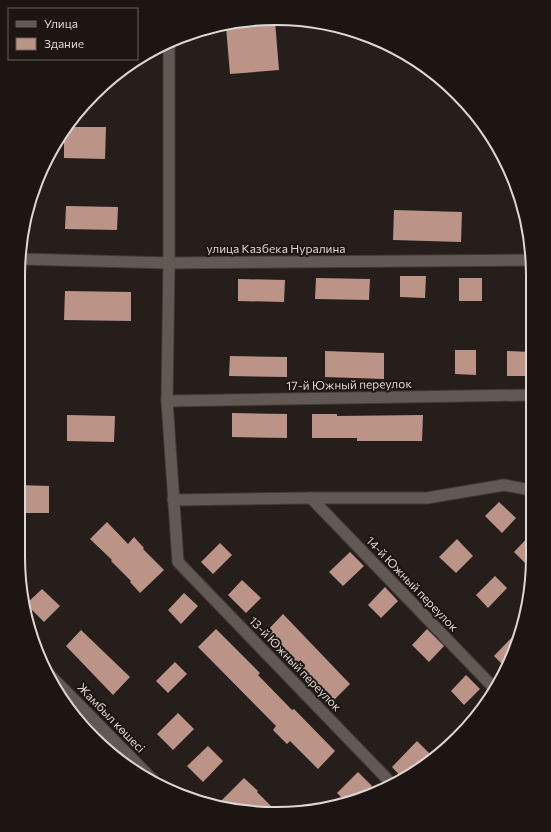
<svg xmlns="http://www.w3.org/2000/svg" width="551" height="832" viewBox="0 0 551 832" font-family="Commissioner,sans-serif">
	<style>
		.building { fill: #bb9487 }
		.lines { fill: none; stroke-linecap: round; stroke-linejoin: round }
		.minor-casing { stroke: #403a38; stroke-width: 13 }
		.tertiary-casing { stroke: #403a38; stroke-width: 13 }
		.minor { stroke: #625955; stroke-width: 11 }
		.tertiary { stroke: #625955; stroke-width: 11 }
		.labels { text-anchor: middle; stroke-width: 4; stroke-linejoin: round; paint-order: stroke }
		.street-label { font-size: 12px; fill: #dcd7d5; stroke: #1d1512 }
		.rim { fill: none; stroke: #dcd7d5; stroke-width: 2 }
	</style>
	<rect width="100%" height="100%" fill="#261e1b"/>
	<!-- building -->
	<g class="building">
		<path d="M 259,19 L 275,21 L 279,70 L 230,74 L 226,27 Z"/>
		<path d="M 68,127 L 106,127 L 105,159 L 64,158 L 64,132 Z"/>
		<path d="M 66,206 L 118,207 L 117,230 L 65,229 Z"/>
		<path d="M 394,210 L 462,212 L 461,242 L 393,240 Z"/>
		<path d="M 400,276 L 426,276 L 425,298 L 400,297 Z"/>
		<path d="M 316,278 L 370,279 L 369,300 L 315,299 Z"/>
		<rect x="459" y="278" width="23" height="23"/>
		<path d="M 238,279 L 285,280 L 284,302 L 238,301 Z"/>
		<path d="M 65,291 L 131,292 L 131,321 L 64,320 Z"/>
		<path d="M 455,350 L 476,350 L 476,375 L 455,374 Z"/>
		<path d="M 325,351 L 384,353 L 384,379 L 325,377 Z"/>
		<path d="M 507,351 L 532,352 L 532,376 L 507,376 Z"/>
		<path d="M 230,356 L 287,357 L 287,377 L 229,376 Z"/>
		<path d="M 232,413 L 287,414 L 287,438 L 232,437 Z"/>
		<path d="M 312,414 L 337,414 L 337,416 L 423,415 L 422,441 L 357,441 L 357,438 L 312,438 Z"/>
		<path d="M 67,415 L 115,416 L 114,442 L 67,441 Z"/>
		<path d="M 19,485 L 49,486 L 49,513 L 18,513 Z"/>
		<path d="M 499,502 L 516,518 L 502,533 L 485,516 Z"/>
		<path d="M 107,522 L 128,544 L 134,537 L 144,548 L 143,549 L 164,570 L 140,593 L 130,582 L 131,581 L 111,561 L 112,560 L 90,539 Z"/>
		<path d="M 531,534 L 531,569 L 514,552 Z"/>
		<path d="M 457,539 L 473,556 L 456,573 L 439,557 Z"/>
		<path d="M 220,543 L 232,555 L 213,574 L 201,562 Z"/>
		<path d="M 350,552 L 364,566 L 343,586 L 329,572 Z"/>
		<path d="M 495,576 L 507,588 L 488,608 L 476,595 Z"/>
		<path d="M 242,580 L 261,598 L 246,613 L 228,595 Z"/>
		<path d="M 385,587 L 398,601 L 381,618 L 368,605 Z"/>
		<path d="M 42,589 L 60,606 L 44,622 L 26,604 Z"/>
		<path d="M 184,593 L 198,606 L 181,624 L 168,610 Z"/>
		<path d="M 283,614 L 350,684 L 332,702 L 282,654 L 284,652 L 265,633 Z"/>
		<path d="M 216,629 L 260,673 L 258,675 L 292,710 L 294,709 L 335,751 L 318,769 L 290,741 L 287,744 L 273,730 L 276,726 L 198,647 Z"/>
		<path d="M 427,629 L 444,646 L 429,662 L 412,645 Z"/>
		<path d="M 81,630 L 130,677 L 113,695 L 66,646 Z"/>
		<path d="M 518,631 L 513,649 L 507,669 L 494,656 Z"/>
		<path d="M 175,662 L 187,674 L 168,693 L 156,681 Z"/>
		<path d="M 466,675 L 480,689 L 464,705 L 451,691 Z"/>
		<path d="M 178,713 L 194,729 L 173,750 L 157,734 Z"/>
		<path d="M 417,741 L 430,754 L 404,780 L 392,767 Z"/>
		<path d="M 208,746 L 223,761 L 203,782 L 187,766 Z"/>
		<path d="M 358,772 L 372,786 L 361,797 L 347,803 L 337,793 Z"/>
		<path d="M 244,778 L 258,791 L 257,792 L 277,812 L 259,813 L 218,804 Z"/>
	</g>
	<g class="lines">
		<defs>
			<g id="minor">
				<path d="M 169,43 L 169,263 L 167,401 L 178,562 L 392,784"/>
				<path d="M 167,401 L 532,395"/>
				<path d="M 311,498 L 494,688"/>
				<path d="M 173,500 L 311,498 L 427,498 L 504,485 L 531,490"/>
				<path d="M 48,673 L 154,781"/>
			</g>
			<path id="tertiary" d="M 20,259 L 169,263 L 532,260"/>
		</defs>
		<!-- minor casing -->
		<use href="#minor" class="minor-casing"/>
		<!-- tertiary casing -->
		<use href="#tertiary" class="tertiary-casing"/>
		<!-- minor -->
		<use href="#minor" class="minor"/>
		<!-- tertiary -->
		<use href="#tertiary" class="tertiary"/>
	</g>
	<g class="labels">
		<!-- street labels -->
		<g class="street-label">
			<text x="276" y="253">улица Казбека Нуралина</text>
			<text transform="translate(349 385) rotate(-1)" y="4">17-й Южный переулок</text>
			<text transform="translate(412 584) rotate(46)" y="4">14-й Южный переулок</text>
			<text transform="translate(295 664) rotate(46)" y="4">13-й Южный переулок</text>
			<text transform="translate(111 718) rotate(46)" y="4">Жамбыл көшесі</text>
		</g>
	</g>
	<!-- crop -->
	<path d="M0 0H551V832H0ZM275 25H276A250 250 0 0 1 526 275V557A250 250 0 0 1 276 807H275A250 250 0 0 1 25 557V275A250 250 0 0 1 275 25Z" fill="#1d1512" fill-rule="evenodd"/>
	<path class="rim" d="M275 25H276A250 250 0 0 1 526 275V557A250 250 0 0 1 276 807H275A250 250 0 0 1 25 557V275A250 250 0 0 1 275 25Z"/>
	<!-- legend -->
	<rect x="8" y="8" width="130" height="52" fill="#1d1512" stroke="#696360"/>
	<rect x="16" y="21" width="20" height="6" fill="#625955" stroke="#696360"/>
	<text x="44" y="28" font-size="12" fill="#dcd7d5">Улица</text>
	<rect x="16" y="38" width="20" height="12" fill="#bb9487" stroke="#696360"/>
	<text x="44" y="48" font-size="12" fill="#dcd7d5">Здание</text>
</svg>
